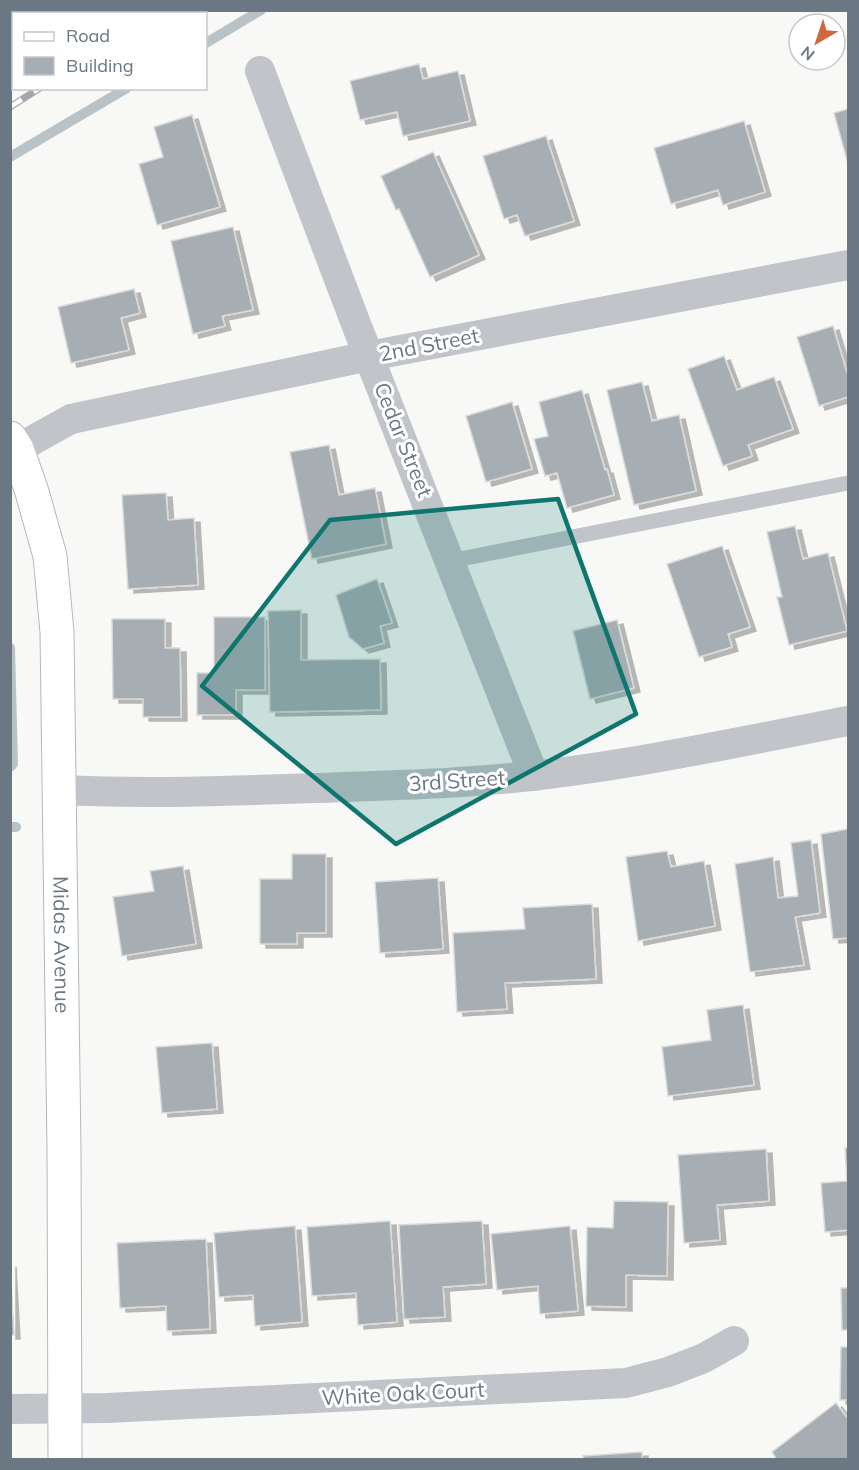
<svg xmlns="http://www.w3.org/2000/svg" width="859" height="1470" viewBox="0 0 859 1470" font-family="Mulish,sans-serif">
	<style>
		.water { fill: #b9c2c7 }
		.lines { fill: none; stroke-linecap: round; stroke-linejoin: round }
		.stream { stroke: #b9c2c7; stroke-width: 10 }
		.building { fill: #a6adb3; stroke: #dadad9; stroke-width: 1.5; filter: url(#shadow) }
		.secondary-casing { stroke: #b3b8bc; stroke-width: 35 }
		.lane { stroke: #c1c4c8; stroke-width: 15 }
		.street { stroke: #c1c4c8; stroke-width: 30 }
		.secondary { stroke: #fff; stroke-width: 33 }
		.rail-casing { stroke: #a3a8ad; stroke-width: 7 }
		.rail { stroke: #fff; stroke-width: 4.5; stroke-dasharray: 14; stroke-linecap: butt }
		.marked { fill: #0f766e; fill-opacity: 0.2; stroke: #0f766e; stroke-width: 4.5; stroke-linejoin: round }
		.labels { text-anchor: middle; stroke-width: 6; stroke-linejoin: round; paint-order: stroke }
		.street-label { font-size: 21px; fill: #6b7884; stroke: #fff }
	</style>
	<defs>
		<filter id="shadow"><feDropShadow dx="6" dy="4" stdDeviation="0" flood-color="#0004"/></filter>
	</defs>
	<rect width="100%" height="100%" fill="#f8f9f7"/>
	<!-- water -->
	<path class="water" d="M 11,10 L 114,10 L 114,11 L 109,14 L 14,14 L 13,69 L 11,71 Z"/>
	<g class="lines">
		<!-- stream -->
		<g class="stream">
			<path d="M 206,43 L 261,10"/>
			<path d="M 10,157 L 127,88"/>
			<path d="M 10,648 L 13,764 L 10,767"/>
			<path d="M 10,827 L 16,827"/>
		</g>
	</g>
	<!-- building -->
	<g class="building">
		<path d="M 419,64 L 423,79 L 458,71 L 470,121 L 403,136 L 397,112 L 360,120 L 350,81 Z"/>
		<path d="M 848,109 L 848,164 L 834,113 Z"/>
		<path d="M 192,115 L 220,207 L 157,225 L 139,164 L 163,157 L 154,127 Z"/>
		<path d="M 744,121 L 765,192 L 723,205 L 718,190 L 671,204 L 654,148 Z"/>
		<path d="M 546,136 L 574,221 L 525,236 L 517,215 L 504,219 L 483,156 Z"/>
		<path d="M 433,152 L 479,255 L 430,277 L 399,209 L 396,210 L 381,176 Z"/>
		<path d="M 233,227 L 253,310 L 222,316 L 225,326 L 193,334 L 171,241 Z"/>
		<path d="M 134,289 L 140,313 L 121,318 L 129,350 L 71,363 L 58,307 Z"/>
		<path d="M 833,326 L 848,376 L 848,397 L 819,406 L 797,337 Z"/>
		<path d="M 724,356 L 737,390 L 774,377 L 793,429 L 748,445 L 752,456 L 723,466 L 688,369 Z"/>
		<path d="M 642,382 L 652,421 L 679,415 L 696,491 L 634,505 L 607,390 Z"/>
		<path d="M 582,390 L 605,470 L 607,469 L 614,495 L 567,508 L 557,473 L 545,476 L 534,439 L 548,436 L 539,402 Z"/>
		<path d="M 512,402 L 532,469 L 486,482 L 466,416 Z"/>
		<path d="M 329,445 L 339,495 L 375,488 L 386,544 L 312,559 L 290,452 Z"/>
		<path d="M 166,493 L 168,520 L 194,518 L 198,585 L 128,589 L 122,495 Z"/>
		<path d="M 795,526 L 803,559 L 828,553 L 847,631 L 789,645 L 777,597 L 782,597 L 767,532 Z"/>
		<path d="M 722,546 L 750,627 L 728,634 L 732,647 L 699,657 L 667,564 Z"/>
		<path d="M 377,579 L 392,623 L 380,626 L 384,643 L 363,649 L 349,637 L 336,595 Z"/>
		<path d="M 301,610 L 301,660 L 380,659 L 381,710 L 270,712 L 268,611 Z"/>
		<path d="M 214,617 L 265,617 L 265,690 L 236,690 L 236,715 L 197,715 L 197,673 L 214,673 Z"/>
		<path d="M 112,619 L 165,619 L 165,648 L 180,648 L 181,717 L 143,717 L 143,699 L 113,699 Z"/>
		<path d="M 617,620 L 634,688 L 590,699 L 573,631 Z"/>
		<path d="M 848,829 L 848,938 L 833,939 L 821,834 Z"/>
		<path d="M 811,840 L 820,913 L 795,917 L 804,965 L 750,972 L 735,864 L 773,857 L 778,898 L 798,896 L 791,843 Z"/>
		<path d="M 667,851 L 671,867 L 704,861 L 715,926 L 638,941 L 626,857 Z"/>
		<path d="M 292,854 L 326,854 L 326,933 L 297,933 L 297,944 L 260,944 L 260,879 L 292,879 Z"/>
		<path d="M 183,866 L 196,944 L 122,956 L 113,897 L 154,891 L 150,871 Z"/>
		<path d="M 438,878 L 443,949 L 380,953 L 375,882 Z"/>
		<path d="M 592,904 L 596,979 L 505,983 L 507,1009 L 457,1012 L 453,933 L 525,929 L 523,908 Z"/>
		<path d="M 743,1005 L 754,1085 L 668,1096 L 662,1047 L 711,1040 L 707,1010 Z"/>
		<path d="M 212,1043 L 217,1109 L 162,1113 L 156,1047 Z"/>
		<path d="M 845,1148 L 848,1148 L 848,1230 L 825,1232 L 821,1183 L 847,1181 Z"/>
		<path d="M 766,1149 L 769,1201 L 717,1205 L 720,1240 L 684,1243 L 678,1155 Z"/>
		<path d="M 614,1201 L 668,1202 L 667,1276 L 626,1275 L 626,1307 L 586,1306 L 587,1227 L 613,1228 Z"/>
		<path d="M 390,1221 L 397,1322 L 358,1325 L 356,1293 L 312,1296 L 307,1227 Z"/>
		<path d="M 482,1221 L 486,1284 L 443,1287 L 445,1317 L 404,1319 L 399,1225 Z"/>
		<path d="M 295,1226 L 302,1322 L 255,1326 L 253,1295 L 219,1297 L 214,1233 Z"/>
		<path d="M 570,1226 L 578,1311 L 540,1314 L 538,1286 L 497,1290 L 491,1234 Z"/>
		<path d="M 206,1239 L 210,1329 L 167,1331 L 166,1306 L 120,1308 L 117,1243 Z"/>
		<path d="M 10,1263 L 14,1335 L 10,1335 Z"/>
		<path d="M 841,1288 L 848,1288 L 848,1330 L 842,1330 Z"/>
		<path d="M 841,1347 L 848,1347 L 848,1400 L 840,1400 Z"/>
		<path d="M 836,1403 L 848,1419 L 848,1460 L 777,1460 L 772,1452 Z"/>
		<path d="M 642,1452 L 642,1460 L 584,1460 L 583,1456 Z"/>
	</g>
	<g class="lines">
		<defs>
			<g id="secondary">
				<path id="s1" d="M 10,438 L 17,449 L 32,492 L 50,556 L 57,632 L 64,1150 L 65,1460"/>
			</g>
		</defs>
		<!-- secondary casing -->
		<use href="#secondary" class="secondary-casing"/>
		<!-- lane -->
		<path class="lane" d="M 450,561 L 848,483"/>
		<!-- street -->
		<g class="street">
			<path d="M 260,71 L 356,324 L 534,776"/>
			<path d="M 17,449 L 71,419 L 369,356 L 848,265"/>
			<path d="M 60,790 C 147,794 232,791 319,788 C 390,785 461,784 531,776 C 638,764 743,741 848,721"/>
			<path d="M 10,1409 L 107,1408 L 626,1383 L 668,1372 L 704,1358 L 734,1341"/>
		</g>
		<!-- secondary -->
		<use href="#secondary" class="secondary"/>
		<defs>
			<g id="rail">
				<path d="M 167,14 L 173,10"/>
				<path d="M 10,107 L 40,88"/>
			</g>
		</defs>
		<!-- rail casing -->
		<use href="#rail" class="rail-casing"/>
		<!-- rail -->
		<use href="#rail" class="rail"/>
	</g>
	<!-- marked area -->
	<path class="marked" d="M 558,499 L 636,714 L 396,844 L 202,686 L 330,520 Z"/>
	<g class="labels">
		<!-- street labels -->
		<g class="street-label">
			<text transform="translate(429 345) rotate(-11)" y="7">2nd Street</text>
			<text transform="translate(403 440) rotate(68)" y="7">Cedar Street</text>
			<text transform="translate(457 781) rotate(-4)" y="7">3rd Street</text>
			<text dy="7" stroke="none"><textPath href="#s1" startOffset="514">Midas Avenue</textPath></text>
			<text transform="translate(403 1394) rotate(-3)" y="7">White Oak Court</text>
		</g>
	</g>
	<!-- border -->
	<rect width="859" height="1470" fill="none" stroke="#6b7884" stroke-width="24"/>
	<!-- legend -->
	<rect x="12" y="12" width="195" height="78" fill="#ffffff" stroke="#c4c9ce" stroke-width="1.5"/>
	<rect x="24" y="32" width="30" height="9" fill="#ffffff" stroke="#c4c9ce" stroke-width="1.5"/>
	<text x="66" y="42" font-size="18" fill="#6b7884">Road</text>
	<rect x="24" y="57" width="30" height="18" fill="#a6adb3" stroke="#c4c9ce" stroke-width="1.5"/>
	<text x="66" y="72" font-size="18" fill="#6b7884">Building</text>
	<!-- north arrow -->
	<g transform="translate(817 42) rotate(219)"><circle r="28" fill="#ffffff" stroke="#c4c9ce" stroke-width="1.5"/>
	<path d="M0-4.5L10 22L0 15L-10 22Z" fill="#d0683f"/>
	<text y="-9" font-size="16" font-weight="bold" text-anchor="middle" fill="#6b7884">N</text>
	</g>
</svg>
